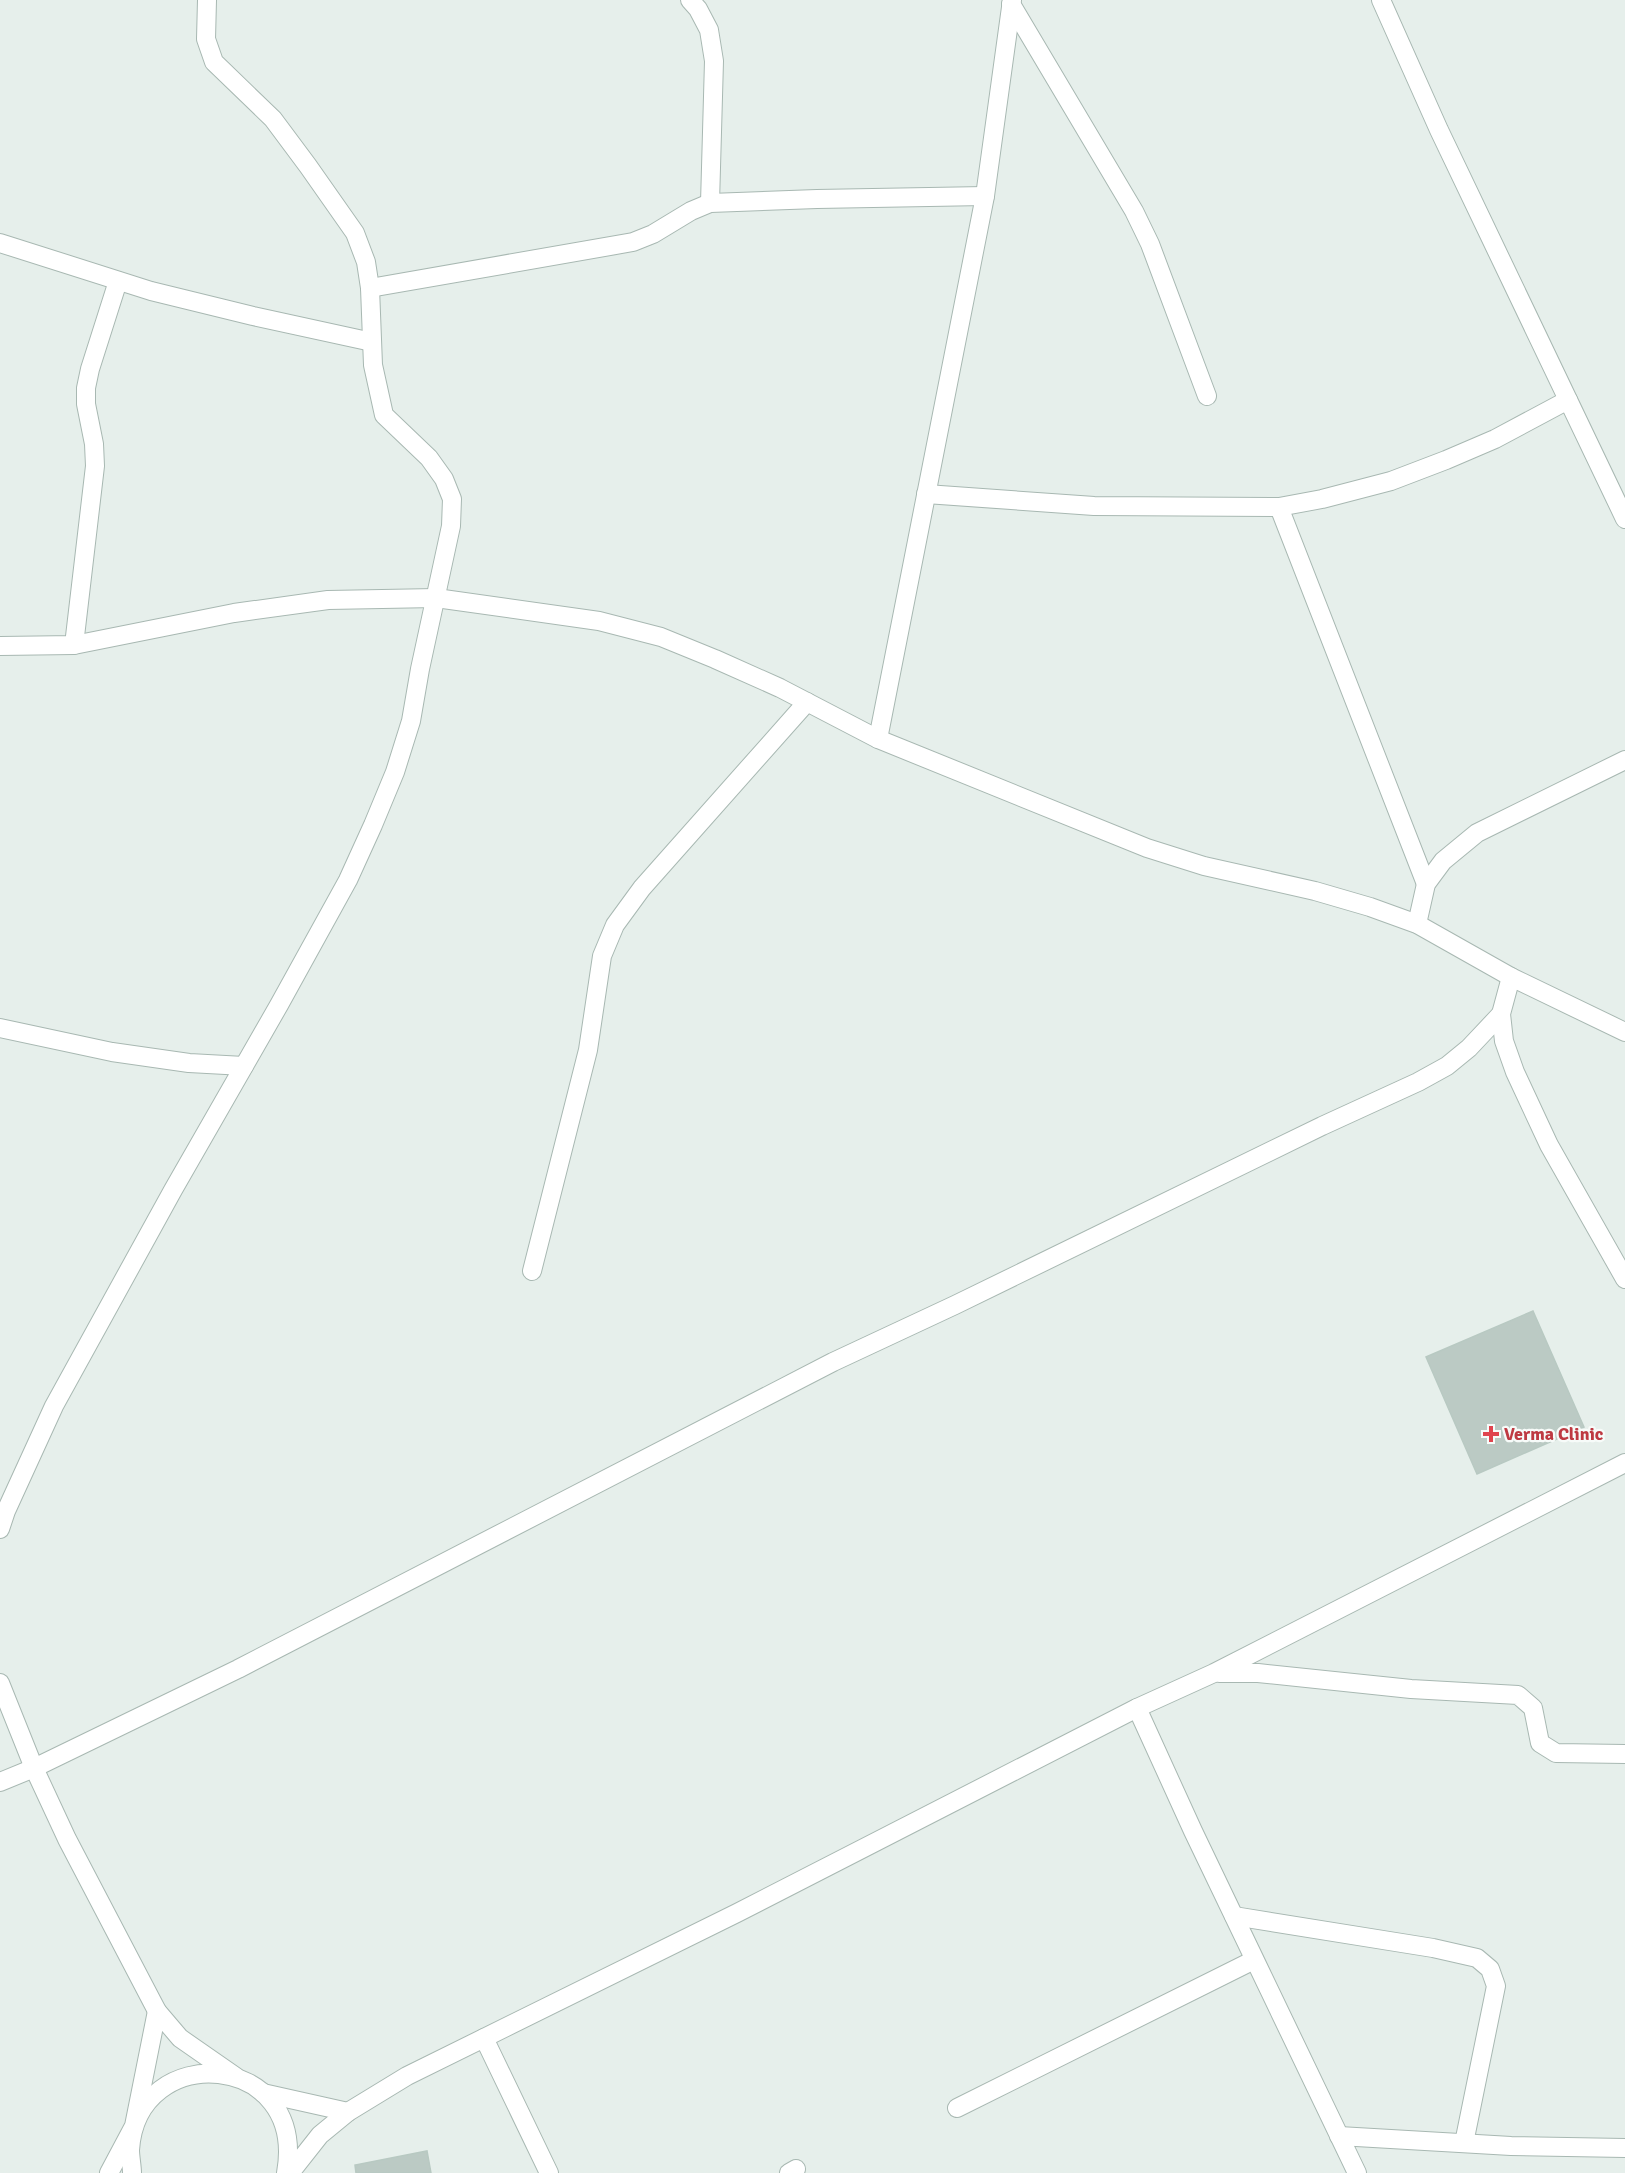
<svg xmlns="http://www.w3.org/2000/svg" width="1625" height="2173" viewBox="0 0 1625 2173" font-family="Signika,sans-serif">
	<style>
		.building { fill: #bbcac4; stroke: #b8c9c2; stroke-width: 1.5 }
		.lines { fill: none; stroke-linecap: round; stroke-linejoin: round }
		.street-casing { stroke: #a8b8b2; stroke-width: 20 }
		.street { stroke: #fff; stroke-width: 18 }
		.health-dot { fill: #e0444e; stroke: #f7fbf9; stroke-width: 2 }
		.labels { text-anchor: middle; stroke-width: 4.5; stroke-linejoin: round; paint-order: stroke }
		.health-label { font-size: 18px; font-weight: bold; fill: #be3a42; stroke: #f7fbf9; text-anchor: start }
	</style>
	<rect width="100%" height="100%" fill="#e6efeb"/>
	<!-- building -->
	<g class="building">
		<path d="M 1533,1311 L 1584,1427 L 1477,1474 L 1426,1357 Z"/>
		<path d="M 427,2151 L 431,2173 L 356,2173 L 355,2165 Z"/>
	</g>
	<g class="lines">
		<defs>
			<g id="street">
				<path d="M 690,0 L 698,9 L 709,30 L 714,61 L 710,203"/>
				<path d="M 1381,0 L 1439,130 L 1625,519"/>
				<path d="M 1011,4 L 1134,211 L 1150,244 L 1207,396"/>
				<path d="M 0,243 L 151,291 L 253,316 L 372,342"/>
				<path d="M 370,288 L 633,242 L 653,234 L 691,211 L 710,203 L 817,199 L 985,196"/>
				<path d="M 926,494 L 1094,506 L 1279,507 L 1322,499 L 1391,481 L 1446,460 L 1495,439 L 1568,400"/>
				<path d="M 1279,507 L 1426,884"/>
				<path d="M 74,645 L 95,466 L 94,444 L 86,404 L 86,388 L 90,369 L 118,281"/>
				<path d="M 0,646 L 74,645 L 234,613 L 328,600 L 436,598 L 599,621 L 661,637 L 715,659 L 780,688 L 878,739 L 1147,848 L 1204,866 L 1315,891 L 1370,907 L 1417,924 L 1511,977 L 1625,1032"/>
				<path d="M 878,739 L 985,196 L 1012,0"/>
				<path d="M 1417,924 L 1426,884 L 1443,861 L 1477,833 L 1625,760"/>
				<path d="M 1511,977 L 1501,1014 L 1504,1041 L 1515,1072 L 1549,1145 L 1625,1279"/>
				<path d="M 0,1028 L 112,1052 L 189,1063 L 244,1066"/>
				<path d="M 532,1271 L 588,1050 L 602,956 L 615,925 L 642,888 L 807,702"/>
				<path d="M 0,1529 L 6,1511 L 54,1406 L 173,1190 L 279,1005 L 348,880 L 373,825 L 395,772 L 411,721 L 420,669 L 451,526 L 452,499 L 444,479 L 429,458 L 384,415 L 373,365 L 370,288 L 366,262 L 355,233 L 308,166 L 273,119 L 214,62 L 206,39 L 207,0"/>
				<path d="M 1219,1673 L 1258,1673 L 1411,1689 L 1518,1695 L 1533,1708 L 1540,1743 L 1556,1753 L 1625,1754"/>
				<path d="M 0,1683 L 34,1768 L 67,1839 L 157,2011 L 180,2038 L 236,2077"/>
				<path d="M 1137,1708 L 1193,1831 L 1357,2173"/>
				<path d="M 0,1782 L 34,1768 L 238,1669 L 833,1362 L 955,1305 L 1322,1126 L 1418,1082 L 1447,1066 L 1469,1048 L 1501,1014"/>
				<path d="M 1234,1916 L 1433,1948 L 1477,1958 L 1490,1969 L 1496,1986 L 1464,2143"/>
				<path d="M 484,2038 L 549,2173"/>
				<path d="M 263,2093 L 348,2112"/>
				<path d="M 957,2108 L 1254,1960"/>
				<path d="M 1339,2136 L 1511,2146 L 1625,2148"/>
				<path d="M 109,2173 L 134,2126 L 157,2011"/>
				<path d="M 132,2173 C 132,2166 130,2157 130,2150 C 137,2039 308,2051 286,2173"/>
				<path d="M 290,2173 L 320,2135 L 348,2112 L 407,2076 L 737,1913 L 1137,1708 L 1214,1673 L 1625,1463"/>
				<path d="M 789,2173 L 796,2169"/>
			</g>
		</defs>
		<!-- street casing -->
		<use href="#street" class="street-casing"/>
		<!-- street -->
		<use href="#street" class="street"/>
	</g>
	<!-- markers -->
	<path class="health-dot" d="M1488 1425h6v6h6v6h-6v6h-6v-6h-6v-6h6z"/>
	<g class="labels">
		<!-- health labels -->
		<g class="health-label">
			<text x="1504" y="1440">Verma Clinic</text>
		</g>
	</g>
</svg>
